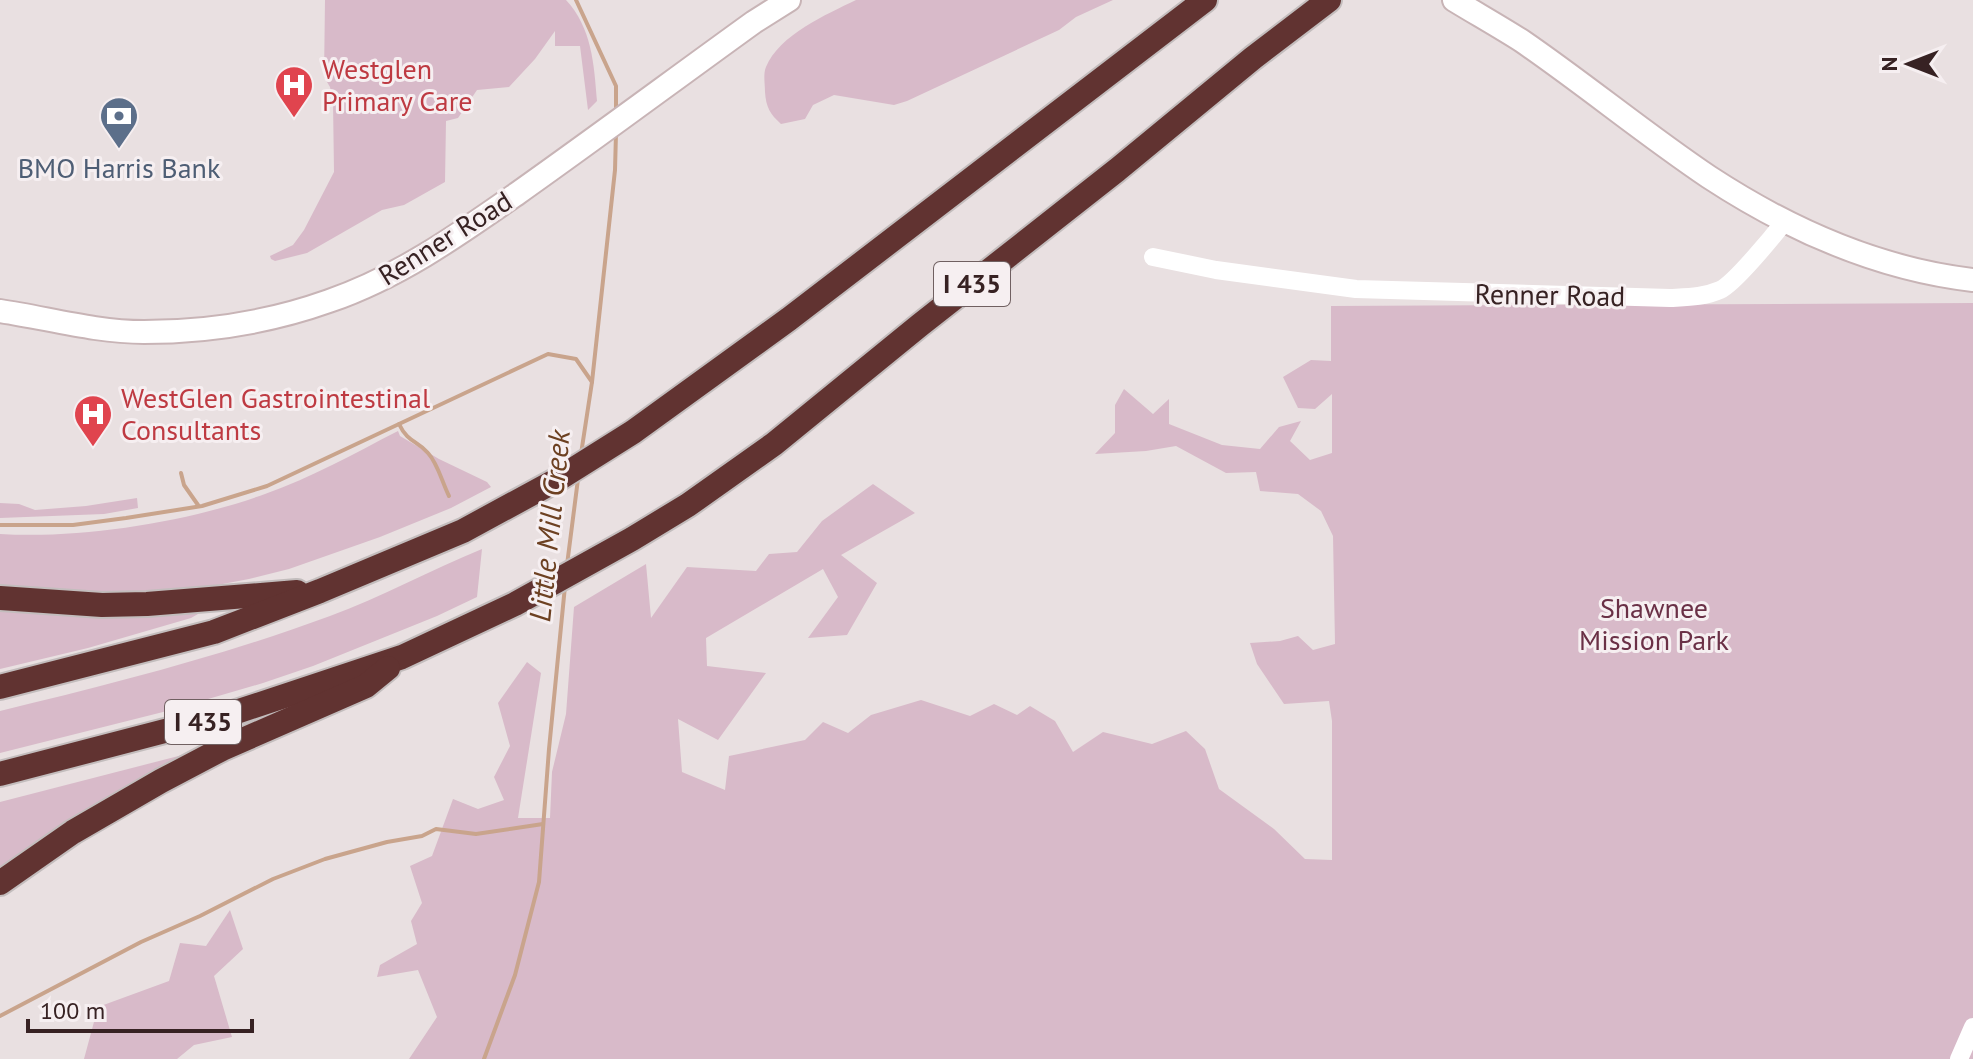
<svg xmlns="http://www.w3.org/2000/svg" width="1973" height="1059" viewBox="0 0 1973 1059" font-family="'PT Sans',sans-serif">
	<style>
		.green { fill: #d8bac9 }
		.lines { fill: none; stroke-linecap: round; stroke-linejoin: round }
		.stream { stroke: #c9a48c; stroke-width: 4 }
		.secondary-casing { stroke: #c8b4b6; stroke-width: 26 }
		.motorway-casing { stroke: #c3bdbd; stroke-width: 28 }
		.minor { stroke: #fff; stroke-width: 18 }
		.secondary { stroke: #fff; stroke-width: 22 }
		.motorway { stroke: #613331; stroke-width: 24 }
		.labels { text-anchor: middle; stroke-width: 6; stroke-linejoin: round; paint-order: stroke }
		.shield { fill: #f6eff1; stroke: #706061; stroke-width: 2 }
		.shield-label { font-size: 26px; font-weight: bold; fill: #372223 }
		.health-label { font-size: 28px; fill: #be3a42; stroke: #f6eff1; text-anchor: start }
		.service-label { font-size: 28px; fill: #4e5e75; stroke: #f6eff1 }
		.street-label { font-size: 28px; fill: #372223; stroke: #f6eff1 }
		.park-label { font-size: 28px; fill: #6a3046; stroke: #f6eff1 }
		.water-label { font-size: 30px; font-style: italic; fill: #6d4122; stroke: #f6eff1 }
	</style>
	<rect width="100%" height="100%" fill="#e9e0e1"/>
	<!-- green -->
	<g class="green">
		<path d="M 325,0 L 566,0 C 592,28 594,64 597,101 L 588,110 L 580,46 L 555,46 L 555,31 L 535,59 L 509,87 L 477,90 L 458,118 L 446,121 L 445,182 L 404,205 L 382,210 L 307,253 L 275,261 L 271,259 L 270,256 L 293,245 L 304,230 L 334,172 L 333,102 L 330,87 L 324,77 Z"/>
		<path d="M 856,0 L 1113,0 L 1076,17 L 1059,30 L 907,101 L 894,105 L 834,95 L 813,105 L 805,119 L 781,124 C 770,114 766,107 765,92 C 765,84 763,74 766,67 C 779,35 827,14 856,0 Z"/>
		<path d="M 1973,303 L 1973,1059 L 409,1059 L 437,1017 L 418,970 L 377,977 L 380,965 L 417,944 L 411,921 L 422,903 L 410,866 L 432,856 L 453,799 L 478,809 L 504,800 L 494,777 L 510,746 L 498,703 L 527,662 L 541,673 L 518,818 L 550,818 L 552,772 L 566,714 L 574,607 L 646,564 L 651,618 L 687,567 L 756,571 L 769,554 L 797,552 L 822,521 L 873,484 L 915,513 L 841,555 L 877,583 L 847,635 L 808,638 L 838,597 L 823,569 L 706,638 L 707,666 L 766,673 L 718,740 L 678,719 L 682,772 L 725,790 L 729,756 L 805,740 L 823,722 L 848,733 L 871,715 L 921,700 L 970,716 L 994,704 L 1017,715 L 1030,706 L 1055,721 L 1073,752 L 1103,732 L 1152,744 L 1186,731 L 1205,749 L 1219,789 L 1274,829 L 1305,859 L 1332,860 L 1332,721 L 1329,701 L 1284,704 L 1257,664 L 1250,643 L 1280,641 L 1298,636 L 1313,650 L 1335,644 L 1333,536 L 1321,511 L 1298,494 L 1260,491 L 1256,472 L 1226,473 L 1176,446 L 1146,451 L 1095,454 L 1115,433 L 1115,405 L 1124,389 L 1153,414 L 1169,399 L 1169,424 L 1222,445 L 1260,449 L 1279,427 L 1301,421 L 1290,441 L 1310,460 L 1332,453 L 1332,394 L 1315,409 L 1298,408 L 1283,377 L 1311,360 L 1331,361 L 1331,306 Z"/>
		<path d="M 398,431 L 400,436 L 439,459 L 487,482 L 491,487 L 451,508 L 380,537 L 289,569 L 249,579 L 212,586 L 104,594 L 0,587 L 0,534 C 82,539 188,522 265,494 C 311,478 355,453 398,431 Z"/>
		<path d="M 137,498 L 138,508 L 104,514 L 0,518 L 0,503 L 19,504 L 35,510 L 86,506 Z"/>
		<path d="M 482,549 L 477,597 L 437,616 L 313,666 L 263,683 L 167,711 L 0,753 L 0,711 C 111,684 222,656 330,616 C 382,597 430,570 482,549 Z"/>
		<path d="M 0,610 L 97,617 L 197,610 L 198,614 L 191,618 L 88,648 L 0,669 Z"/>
		<path d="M 194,752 L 0,874 L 0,802 Z"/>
		<path d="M 230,910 L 243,949 L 214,976 L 232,1037 L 194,1045 L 177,1059 L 84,1059 L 98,1007 L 169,981 L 180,943 L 206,946 Z"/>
	</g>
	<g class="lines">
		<!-- stream -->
		<g class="stream">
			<path d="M 576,0 L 616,86 L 616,113"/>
			<path d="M 399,424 C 408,443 417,440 428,453 C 438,464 442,482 449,496"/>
			<path d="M 581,454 L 592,382 L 615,170 L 616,133"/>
			<path d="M 181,473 L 184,485 L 198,505"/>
			<path d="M 0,525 L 73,525 L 126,518 L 202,506 L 267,486 L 548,354 L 576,359 L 592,382"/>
			<path d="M 567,565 L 578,479"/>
			<path d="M 0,1016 L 141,942 L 200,916 L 273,879 L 325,859 L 387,842 L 422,836 L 436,829 L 476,834 L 543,824"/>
			<path d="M 484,1059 L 515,975 L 539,882 L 549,749 L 565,586"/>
		</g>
		<defs>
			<g id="secondary">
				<path d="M 1454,0 C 1477,14 1500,27 1522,41 C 1586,85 1645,134 1709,177 C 1790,230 1877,269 1973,280"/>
				<path d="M 0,311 C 47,318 96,332 144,332 C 206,332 270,322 329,301 C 399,277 458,235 518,193 C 597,137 675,79 754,22 L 789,0"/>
			</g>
			<g id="motorway">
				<path d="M 0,598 L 102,605 L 147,604 L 297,592"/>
				<path d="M 0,687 L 214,632 L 320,591 L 463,531 L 555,481 L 633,432 L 789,319 L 1205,0"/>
				<path d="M 0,774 L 230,714 L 402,657 L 515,604 L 632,539 L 688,505 L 774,444 L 920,325 L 1117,170 L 1253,58 L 1329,0"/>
				<path d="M 0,883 L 73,832 L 161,781 L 222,749 L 366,686 L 388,668"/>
			</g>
		</defs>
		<!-- secondary casing -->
		<use href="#secondary" class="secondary-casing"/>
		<!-- motorway casing -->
		<use href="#motorway" class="motorway-casing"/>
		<!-- minor -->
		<g class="minor">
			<path d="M 1153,257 L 1216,270 L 1356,289 L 1670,298 C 1687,297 1704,297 1720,290 C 1734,284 1774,235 1785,221"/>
			<path d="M 1959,1059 L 1973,1027"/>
		</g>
		<!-- secondary -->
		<use href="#secondary" class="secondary"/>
		<!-- motorway -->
		<use href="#motorway" class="motorway"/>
	</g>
	<!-- icons -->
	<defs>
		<symbol id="hospital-pin" viewBox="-11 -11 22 30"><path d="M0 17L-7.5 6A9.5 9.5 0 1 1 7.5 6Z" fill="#e0444e" stroke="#f6eff1"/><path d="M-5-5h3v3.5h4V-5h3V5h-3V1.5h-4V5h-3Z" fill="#fff"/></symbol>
		<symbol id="bank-pin" viewBox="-11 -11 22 30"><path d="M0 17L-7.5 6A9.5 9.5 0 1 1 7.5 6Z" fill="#5c6f8a" stroke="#f6eff1"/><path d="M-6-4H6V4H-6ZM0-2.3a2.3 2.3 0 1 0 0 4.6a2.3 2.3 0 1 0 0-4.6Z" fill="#fff"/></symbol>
	</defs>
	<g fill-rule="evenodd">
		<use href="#hospital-pin" x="272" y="63" width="44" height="60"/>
		<use href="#bank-pin" x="97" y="94" width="44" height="60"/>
		<use href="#hospital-pin" x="71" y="392" width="44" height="60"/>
	</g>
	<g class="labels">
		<!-- shield labels -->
		<g class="shield">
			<rect x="934" y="262" width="76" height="44" rx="6"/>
			<rect x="165" y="700" width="76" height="44" rx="6"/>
		</g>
		<g class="shield-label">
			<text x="972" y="293">I 435</text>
			<text x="203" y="731">I 435</text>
		</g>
		<!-- health labels -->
		<g class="health-label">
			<text x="322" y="79">Westglen<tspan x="322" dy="32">Primary Care</tspan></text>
			<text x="121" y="408">WestGlen Gastrointestinal<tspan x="121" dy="32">Consultants</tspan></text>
		</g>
		<!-- service labels -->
		<g class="service-label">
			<text x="119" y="178">BMO Harris Bank</text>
		</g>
		<!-- street labels -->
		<g class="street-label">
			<text transform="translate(445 238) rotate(-32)" y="10">Renner Road</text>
			<text transform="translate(1550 295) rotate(1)" y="10">Renner Road</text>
		</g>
		<!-- park labels -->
		<g class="park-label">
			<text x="1654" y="618">Shawnee<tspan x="1654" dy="32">Mission Park</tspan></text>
		</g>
		<!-- water labels -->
		<g class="water-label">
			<text transform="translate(550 526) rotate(-84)" y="10">Little Mill Creek</text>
		</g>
	</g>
	<!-- north arrow -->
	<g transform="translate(1909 64) rotate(270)" stroke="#f6eff1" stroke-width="6" paint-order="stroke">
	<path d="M0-6L14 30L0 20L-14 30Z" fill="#372223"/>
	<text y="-12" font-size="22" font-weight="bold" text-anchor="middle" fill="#372223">N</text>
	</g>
	<!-- scale -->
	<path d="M28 1019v12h224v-12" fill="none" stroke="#372223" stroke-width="4"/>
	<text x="40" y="1019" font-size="24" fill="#372223" stroke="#f6eff1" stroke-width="6" paint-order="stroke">100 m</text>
</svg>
